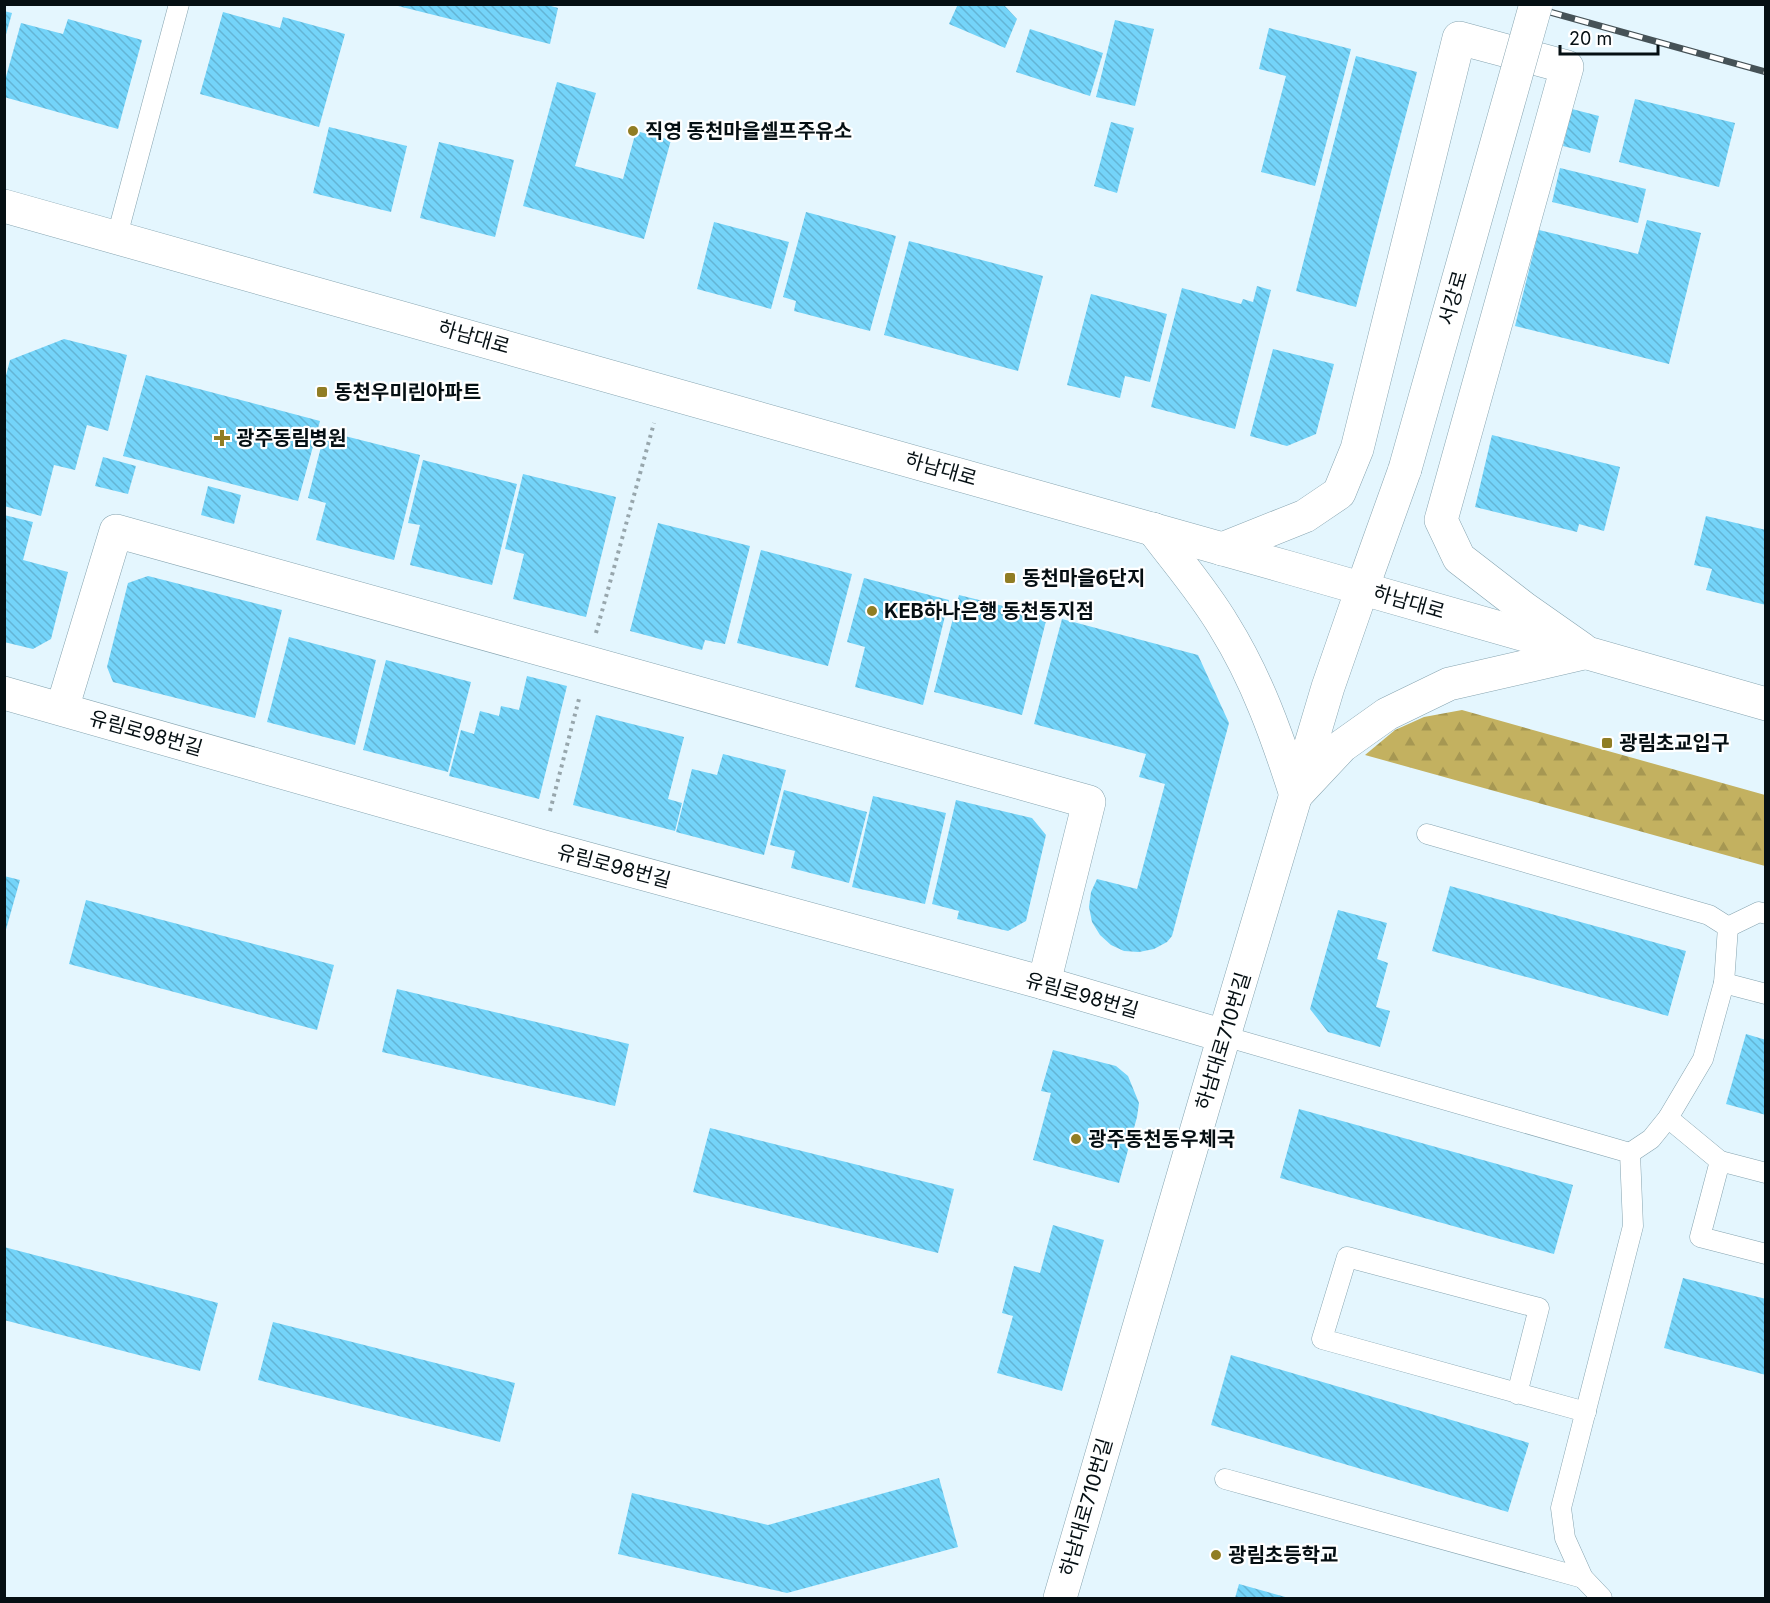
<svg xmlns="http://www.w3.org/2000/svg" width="1770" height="1603" viewBox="0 0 1770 1603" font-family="Inter,'Noto Sans KR',sans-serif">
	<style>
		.forest { fill: url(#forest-firs) }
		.building { fill: url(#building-back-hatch) }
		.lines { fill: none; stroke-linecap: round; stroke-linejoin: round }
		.lane-casing { stroke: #86a4b0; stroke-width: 21 }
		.street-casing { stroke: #86a4b0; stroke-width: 34 }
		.secondary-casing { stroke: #86a4b0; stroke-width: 34 }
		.path { stroke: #97a6ac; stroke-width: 4; stroke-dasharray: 3 4.5; stroke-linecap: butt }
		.lane { stroke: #fff; stroke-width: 20 }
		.street { stroke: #fff; stroke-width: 33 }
		.secondary { stroke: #fff; stroke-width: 33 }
		.rail-casing { stroke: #465257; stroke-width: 7 }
		.rail { stroke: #fff; stroke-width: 4.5; stroke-dasharray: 14; stroke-linecap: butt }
		.secondary-bridge-casing { stroke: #86a4b0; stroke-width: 34; stroke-linecap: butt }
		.secondary-bridge { stroke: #fff; stroke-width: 33 }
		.poi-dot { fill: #907d24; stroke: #fff; stroke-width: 2 }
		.labels { text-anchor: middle; stroke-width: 4.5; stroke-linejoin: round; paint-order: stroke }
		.poi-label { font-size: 20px; font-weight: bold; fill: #050f13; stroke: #fff; text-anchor: start }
		.street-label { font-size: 20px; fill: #050f13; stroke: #fff }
	</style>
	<defs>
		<pattern id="forest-firs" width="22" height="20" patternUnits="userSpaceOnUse" patternTransform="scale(1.5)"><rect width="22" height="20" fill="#c3b160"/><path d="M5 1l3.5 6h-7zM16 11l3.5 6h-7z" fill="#a69752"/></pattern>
		<pattern id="building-back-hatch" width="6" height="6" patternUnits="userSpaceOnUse" patternTransform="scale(1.5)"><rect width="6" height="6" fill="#74d4f9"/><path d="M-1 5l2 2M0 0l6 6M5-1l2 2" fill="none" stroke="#63b5d5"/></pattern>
	</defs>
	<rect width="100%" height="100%" fill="#e4f6fe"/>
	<!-- forest -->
	<path class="forest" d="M 1462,710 L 1765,795 L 1765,866 L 1365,755 L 1395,730 L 1424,717 Z"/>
	<!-- building -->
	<g class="building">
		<path d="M 390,4 L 544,4 L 558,8 L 550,44 Z"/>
		<path d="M 958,4 L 1003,4 L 1017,19 L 1005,48 L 949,24 Z"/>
		<path d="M 4,11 L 12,13 L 5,38 L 4,38 Z"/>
		<path d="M 223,12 L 280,28 L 283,17 L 345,34 L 319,127 L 200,94 Z"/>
		<path d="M 68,19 L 142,40 L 118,129 L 4,97 L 4,84 L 21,23 L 63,34 Z"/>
		<path d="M 1115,20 L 1154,29 L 1135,106 L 1096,97 Z"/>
		<path d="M 1269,28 L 1351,49 L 1315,186 L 1261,172 L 1286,76 L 1259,69 Z"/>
		<path d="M 1030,29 L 1103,53 L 1090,96 L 1016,72 Z"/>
		<path d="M 1356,56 L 1417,72 L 1356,307 L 1296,291 Z"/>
		<path d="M 557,82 L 596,93 L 575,166 L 623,179 L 636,131 L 671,140 L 644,239 L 523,206 Z"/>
		<path d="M 1635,99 L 1735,123 L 1719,187 L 1619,162 Z"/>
		<path d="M 1572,109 L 1599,116 L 1590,153 L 1563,146 Z"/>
		<path d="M 1111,122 L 1134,128 L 1117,193 L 1094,186 Z"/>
		<path d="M 329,127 L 407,146 L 391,212 L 313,193 Z"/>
		<path d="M 439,142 L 514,160 L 495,237 L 420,218 Z"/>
		<path d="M 1560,168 L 1646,189 L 1638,223 L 1552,202 Z"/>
		<path d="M 806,212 L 896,236 L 870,331 L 794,311 L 796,301 L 783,297 Z"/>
		<path d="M 1647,220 L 1701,233 L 1669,364 L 1515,326 L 1539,230 L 1638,254 Z"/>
		<path d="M 714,222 L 789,242 L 771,309 L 697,289 Z"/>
		<path d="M 909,241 L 1043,276 L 1018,371 L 884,335 Z"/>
		<path d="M 1257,286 L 1271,290 L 1235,429 L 1151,407 L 1182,288 L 1241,304 L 1243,299 L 1253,302 Z"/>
		<path d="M 1091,294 L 1167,314 L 1150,382 L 1125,376 L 1120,398 L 1067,385 Z"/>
		<path d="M 64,339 L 127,355 L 108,431 L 87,425 L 75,470 L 54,465 L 41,516 L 4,506 L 4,383 L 10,360 Z"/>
		<path d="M 1273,349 L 1334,364 L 1316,434 L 1287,446 L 1250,436 Z"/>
		<path d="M 146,375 L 320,421 L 298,501 L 123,456 Z"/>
		<path d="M 325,431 L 420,455 L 394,560 L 316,540 L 326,503 L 308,498 Z"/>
		<path d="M 1492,435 L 1620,467 L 1604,531 L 1579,524 L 1577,532 L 1475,507 Z"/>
		<path d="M 103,457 L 136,466 L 128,494 L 95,486 Z"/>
		<path d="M 423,460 L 517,484 L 492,585 L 410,565 L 420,525 L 408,523 Z"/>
		<path d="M 523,474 L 616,497 L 586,617 L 513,599 L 524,554 L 505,549 Z"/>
		<path d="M 208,486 L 241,495 L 234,524 L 201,515 Z"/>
		<path d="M 4,515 L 33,522 L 23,560 L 68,572 L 51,639 L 33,649 L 4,642 Z"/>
		<path d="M 1706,516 L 1766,530 L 1766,605 L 1706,590 L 1712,569 L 1694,565 Z"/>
		<path d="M 658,523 L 750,546 L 725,644 L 705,640 L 702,650 L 630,631 Z"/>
		<path d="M 761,550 L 852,574 L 828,666 L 737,643 Z"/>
		<path d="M 148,576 L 282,610 L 255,718 L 113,682 L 107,667 L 128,583 Z"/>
		<path d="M 864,578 L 949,600 L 923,705 L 855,687 L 865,647 L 847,642 Z"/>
		<path d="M 959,595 L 1047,617 L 1022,715 L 934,692 Z"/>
		<path d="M 1062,619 L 1198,655 L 1229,723 L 1172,936 L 1167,942 L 1154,949 L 1139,952 L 1124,951 L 1111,945 L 1100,935 L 1092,922 L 1089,907 L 1091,892 L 1097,879 L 1137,889 L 1165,784 L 1139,777 L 1146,754 L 1034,724 Z"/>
		<path d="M 289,637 L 376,660 L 355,745 L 267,722 Z"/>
		<path d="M 386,660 L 471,682 L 448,772 L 363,750 Z"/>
		<path d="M 527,676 L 567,686 L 539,799 L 449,776 L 461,730 L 474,734 L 480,711 L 499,716 L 501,706 L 519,710 Z"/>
		<path d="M 596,715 L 684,737 L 668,799 L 682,803 L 675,831 L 573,805 Z"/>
		<path d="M 723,754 L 786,770 L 764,855 L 676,832 L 692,769 L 717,775 Z"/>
		<path d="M 784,790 L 867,812 L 849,883 L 791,868 L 795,851 L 770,845 Z"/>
		<path d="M 873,796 L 946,813 L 925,904 L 852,887 Z"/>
		<path d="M 956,800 L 1032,818 L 1046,835 L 1026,921 L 1008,931 L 957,919 L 959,911 L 932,904 Z"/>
		<path d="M 4,876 L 20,880 L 5,933 L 4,933 Z"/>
		<path d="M 1450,886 L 1686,951 L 1668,1016 L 1432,951 Z"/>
		<path d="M 86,900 L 334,965 L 317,1030 L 69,964 Z"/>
		<path d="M 1338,910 L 1387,923 L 1377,959 L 1388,963 L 1376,1007 L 1390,1011 L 1380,1047 L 1328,1032 L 1310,1009 Z"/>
		<path d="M 397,989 L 629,1044 L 615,1106 L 382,1052 Z"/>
		<path d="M 1746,1034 L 1766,1040 L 1766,1115 L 1726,1104 Z"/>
		<path d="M 1053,1050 L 1116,1066 L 1128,1076 L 1139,1103 L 1137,1117 L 1119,1183 L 1033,1160 L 1051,1093 L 1041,1091 Z"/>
		<path d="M 1299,1109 L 1573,1185 L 1554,1254 L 1280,1178 Z"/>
		<path d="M 710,1128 L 954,1189 L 938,1253 L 693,1192 Z"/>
		<path d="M 1053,1225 L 1104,1240 L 1062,1391 L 997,1373 L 1013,1316 L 1002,1313 L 1014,1266 L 1040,1273 Z"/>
		<path d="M 4,1247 L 218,1303 L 200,1371 L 4,1320 Z"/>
		<path d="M 1683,1278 L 1766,1299 L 1766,1375 L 1664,1348 Z"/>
		<path d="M 273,1322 L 515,1383 L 500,1442 L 258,1380 Z"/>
		<path d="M 1231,1355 L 1529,1443 L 1508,1512 L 1211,1425 Z"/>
		<path d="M 939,1478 L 958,1547 L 787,1593 L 618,1554 L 632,1493 L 768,1525 Z"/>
		<path d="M 1239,1584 L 1289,1598 L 1235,1598 Z"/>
	</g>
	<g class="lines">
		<defs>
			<g id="lane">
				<path d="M 117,236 L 179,4"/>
				<path d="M 1427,834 L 1709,915 L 1728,927"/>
				<path d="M 1728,927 L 1759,912 L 1766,914"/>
				<path d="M 1724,983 L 1766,994"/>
				<path d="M 1224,1036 L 1630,1153 L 1633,1226 L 1561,1508 L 1565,1538 L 1583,1578 L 1602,1598"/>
				<path d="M 1668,1118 L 1720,1161"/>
				<path d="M 1630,1153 L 1651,1139 L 1668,1118 L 1703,1059 L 1724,983 L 1728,927"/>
				<path d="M 1766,1173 L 1720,1161 L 1700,1237 L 1766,1254"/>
				<path d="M 1517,1394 L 1539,1308 L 1347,1257 L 1322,1339 L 1586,1412"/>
				<path d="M 1225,1479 L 1583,1578"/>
			</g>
			<g id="street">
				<path d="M 1222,549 L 1305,516 L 1339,493 L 1357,449 L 1459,38 L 1567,67 L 1441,520 L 1459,558 L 1525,609 L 1582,649"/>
				<path d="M 4,693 L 541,846 L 1044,983 L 1224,1036"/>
				<path d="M 62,709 L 116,531 L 1089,802 L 1044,983"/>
				<path d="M 1060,1598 L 1224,1036 L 1328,687 L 1362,589"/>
			</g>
			<g id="secondary">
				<path d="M 4,206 L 1290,568 L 1766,704"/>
				<path d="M 1153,529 C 1177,561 1204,592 1224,626 C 1257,679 1277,736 1296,795 L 1342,746 L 1387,714 L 1449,684 L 1584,653"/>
				<path d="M 1362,589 L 1405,469"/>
			</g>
		</defs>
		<!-- lane casing -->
		<use href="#lane" class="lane-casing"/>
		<!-- street casing -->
		<use href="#street" class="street-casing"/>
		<!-- secondary casing -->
		<use href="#secondary" class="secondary-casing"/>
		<!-- path -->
		<g class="path">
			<path d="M 596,633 L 654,423"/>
			<path d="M 550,811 L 580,695"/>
		</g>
		<!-- lane -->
		<use href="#lane" class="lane"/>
		<!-- street -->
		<use href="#street" class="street"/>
		<!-- secondary -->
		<use href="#secondary" class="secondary"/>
		<defs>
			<path id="rail" d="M 1521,4 L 1766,72"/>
		</defs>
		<!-- rail casing -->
		<use href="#rail" class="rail-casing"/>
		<!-- rail -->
		<use href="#rail" class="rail"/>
		<defs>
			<path id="secondary-bridge" d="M 1405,469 L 1536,4"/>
		</defs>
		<!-- secondary-bridge casing -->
		<use href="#secondary-bridge" class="secondary-bridge-casing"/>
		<!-- secondary-bridge -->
		<use href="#secondary-bridge" class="secondary-bridge"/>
	</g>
	<!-- markers -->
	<g class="poi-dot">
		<circle cx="633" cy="131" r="6"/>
		<rect x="316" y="386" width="12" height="12" rx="3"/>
		<path d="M219 429h6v6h6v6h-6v6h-6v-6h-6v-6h6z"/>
		<rect x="1004" y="572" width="12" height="12" rx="3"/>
		<circle cx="872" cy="611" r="6"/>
		<rect x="1601" y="737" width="12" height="12" rx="3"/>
		<circle cx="1076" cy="1139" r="6"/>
		<circle cx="1216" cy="1555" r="6"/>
	</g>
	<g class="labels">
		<!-- poi labels -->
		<g class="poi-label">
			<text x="645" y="138">직영 동천마을셀프주유소</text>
			<text x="334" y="399">동천우미린아파트</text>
			<text x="236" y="445">광주동림병원</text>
			<text x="1022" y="585">동천마을6단지</text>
			<text x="884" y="618">KEB하나은행 동천동지점</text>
			<text x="1619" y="750">광림초교입구</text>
			<text x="1088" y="1146">광주동천동우체국</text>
			<text x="1228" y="1562">광림초등학교</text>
		</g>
		<!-- street labels -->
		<g class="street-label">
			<text transform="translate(1453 298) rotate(-74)" y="7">서강로</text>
			<text transform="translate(474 337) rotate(16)" y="7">하남대로</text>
			<text transform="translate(941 469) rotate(16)" y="7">하남대로</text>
			<text transform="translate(1409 602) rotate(16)" y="7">하남대로</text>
			<text transform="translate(146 733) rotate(16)" y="7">유림로98번길</text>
			<text transform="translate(614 866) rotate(15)" y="7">유림로98번길</text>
			<text transform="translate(1082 995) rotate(16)" y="7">유림로98번길</text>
			<text transform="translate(1223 1041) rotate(-73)" y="7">하남대로710번길</text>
			<text transform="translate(1086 1507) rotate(-74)" y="7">하남대로710번길</text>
		</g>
	</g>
	<!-- border -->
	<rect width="1770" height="1603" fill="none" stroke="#050f13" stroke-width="12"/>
	<!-- scale -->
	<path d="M1560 45v9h98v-9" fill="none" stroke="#050f13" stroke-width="3"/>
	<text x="1569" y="45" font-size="18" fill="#050f13" stroke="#ffffff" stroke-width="4.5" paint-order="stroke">20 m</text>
</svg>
